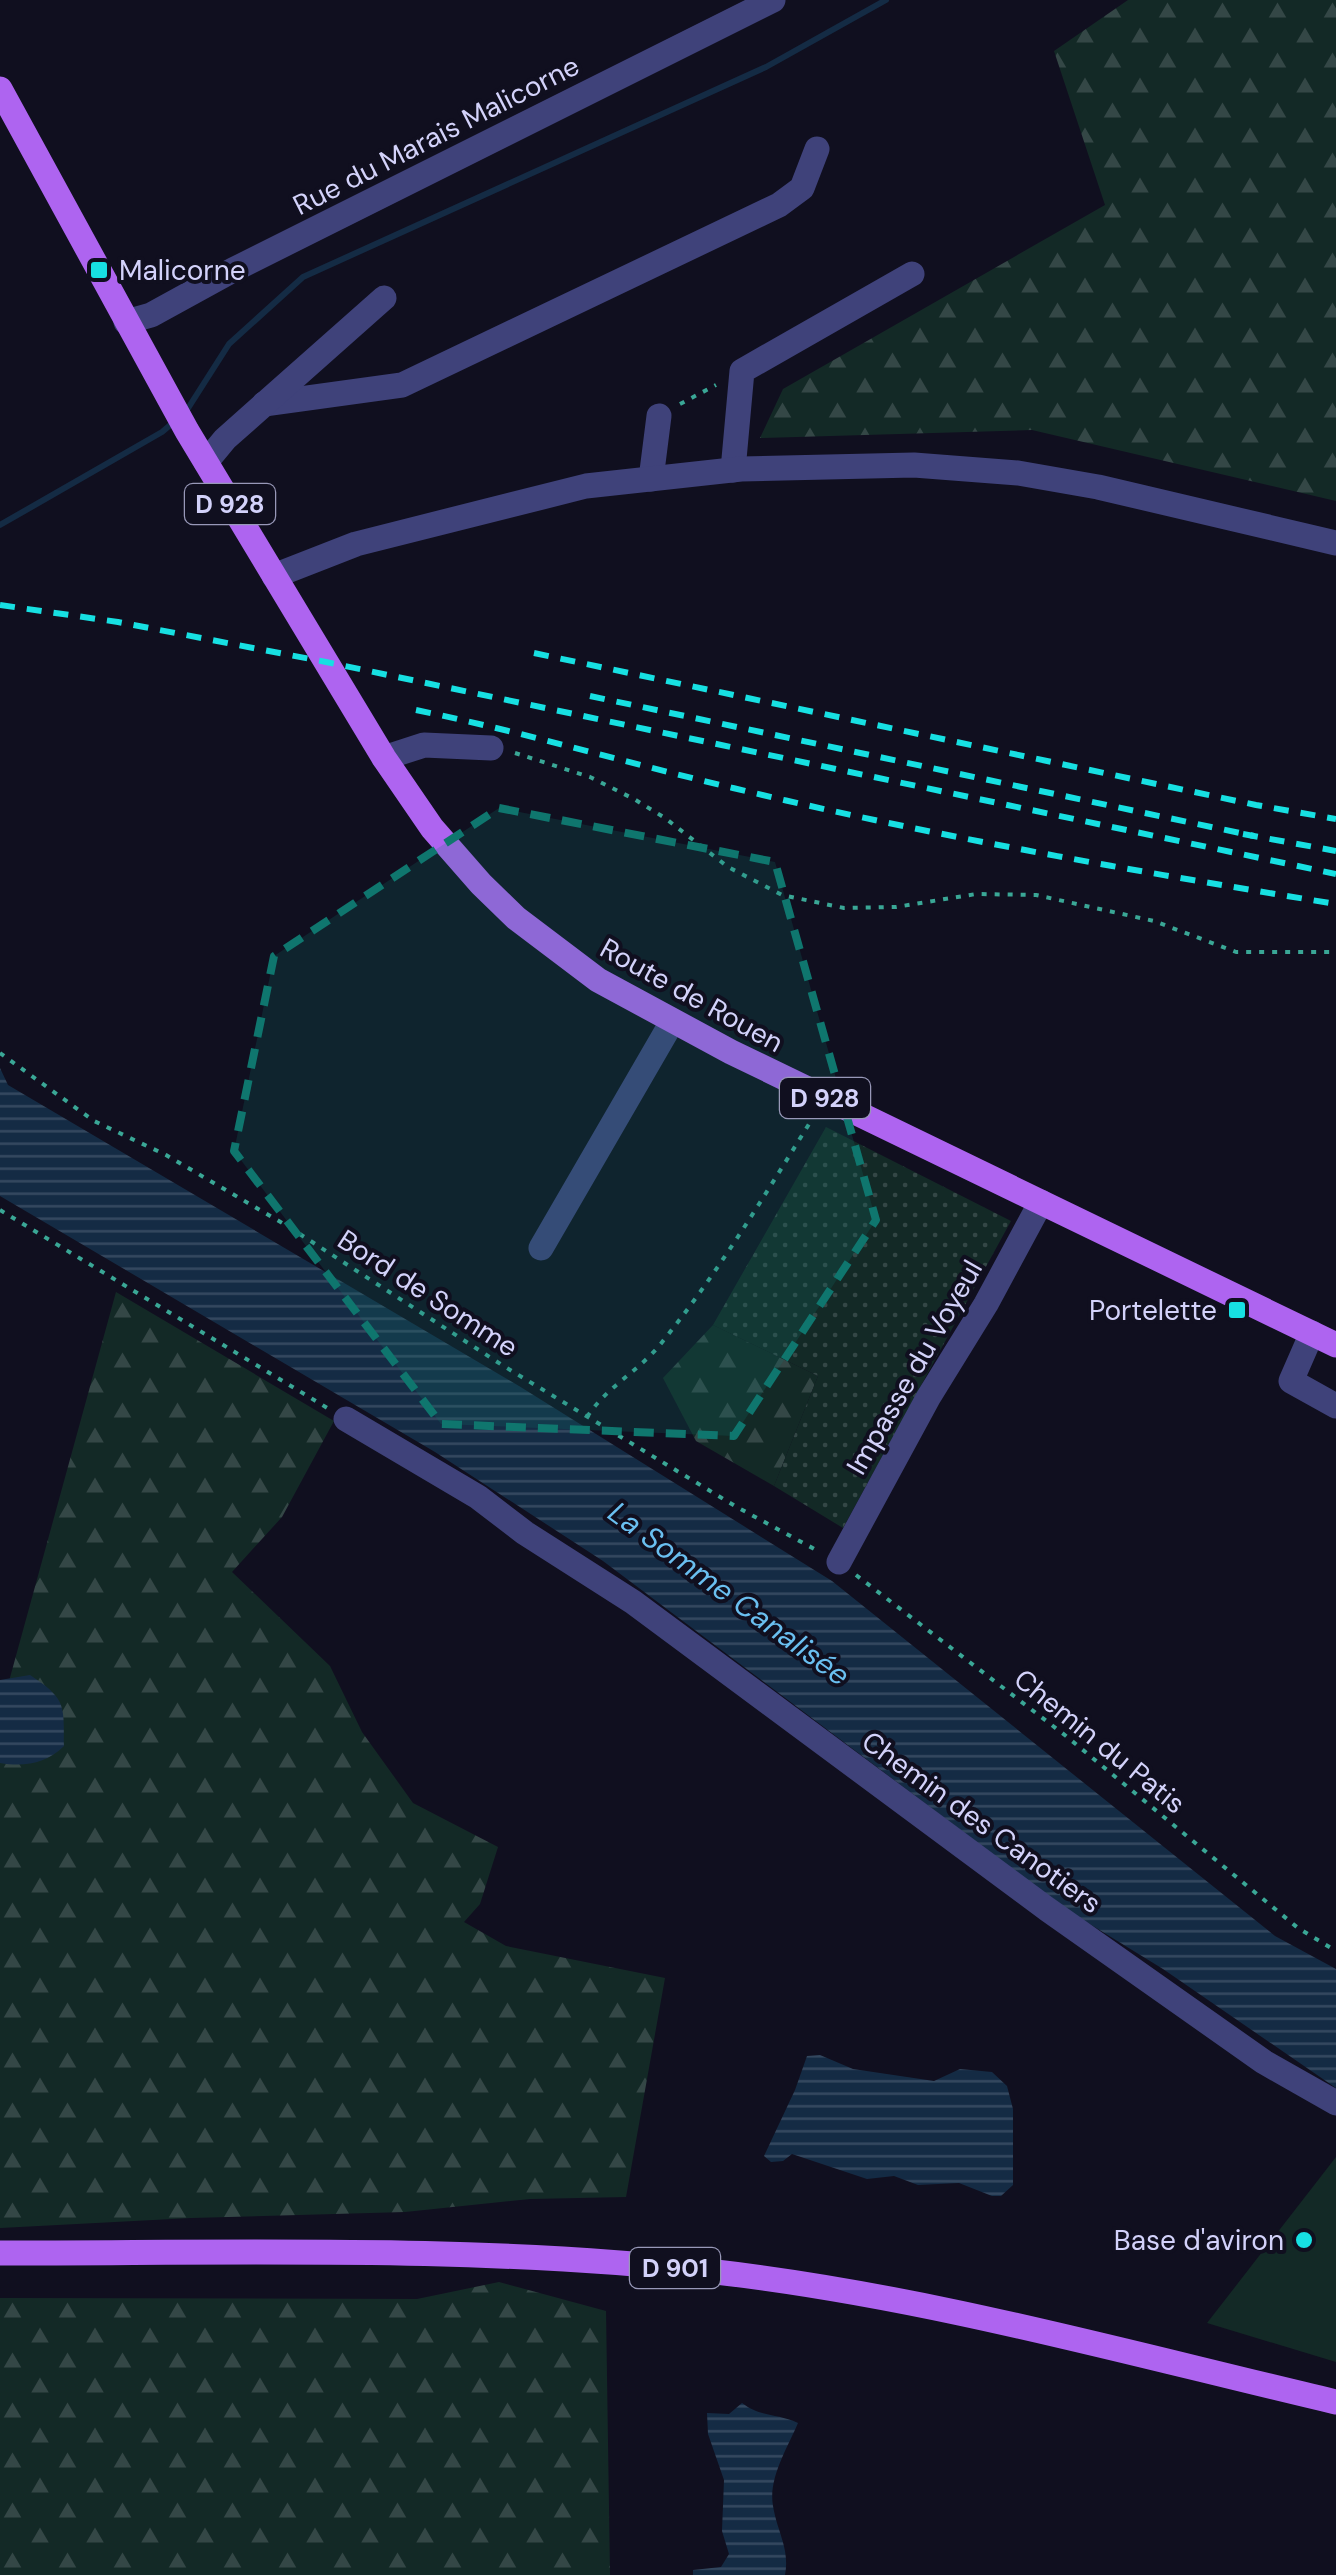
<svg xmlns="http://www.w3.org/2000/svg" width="1336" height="2575" viewBox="0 0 1336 2575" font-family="'DM Sans',sans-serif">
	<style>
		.grass { fill: #132926 }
		.forest { fill: url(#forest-firs) }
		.park { fill: url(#park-dots) }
		.water { fill: url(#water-rules) }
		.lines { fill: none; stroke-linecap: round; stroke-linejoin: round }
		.stream { stroke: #142b44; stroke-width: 6 }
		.path { stroke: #3aa796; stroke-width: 4; stroke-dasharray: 5 8; stroke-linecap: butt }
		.minor { stroke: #3f427a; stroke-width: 25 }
		.major { stroke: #ae64f0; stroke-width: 25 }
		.rail { stroke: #17e0e2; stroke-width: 6; stroke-dasharray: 15 12; stroke-linecap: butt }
		.marked { fill: #0f766e; fill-opacity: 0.2; stroke: #0f766e; stroke-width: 8; stroke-dasharray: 20 12; stroke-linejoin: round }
		.poi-dot { fill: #17e0e2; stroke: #100f1f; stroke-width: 4 }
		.labels { text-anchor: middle; stroke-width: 8; stroke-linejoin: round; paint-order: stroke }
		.shield { fill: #100f1f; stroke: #9898b8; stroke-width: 2.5 }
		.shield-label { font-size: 25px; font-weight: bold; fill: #d3d2fa }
		.street-label { font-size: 28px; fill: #d3d2fa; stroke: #100f1f }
		.poi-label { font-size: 28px; fill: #d3d2fa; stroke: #100f1f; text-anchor: end }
		.water-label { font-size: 30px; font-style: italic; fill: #6abff0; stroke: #100f1f }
	</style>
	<defs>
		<pattern id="forest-firs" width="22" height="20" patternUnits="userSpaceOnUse" patternTransform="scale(2.5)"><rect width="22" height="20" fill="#132926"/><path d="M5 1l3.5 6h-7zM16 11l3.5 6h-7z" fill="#344746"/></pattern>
		<pattern id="park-dots" width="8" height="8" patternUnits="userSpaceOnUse" patternTransform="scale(2.5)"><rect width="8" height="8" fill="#132926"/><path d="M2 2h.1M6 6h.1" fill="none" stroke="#344746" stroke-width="1.8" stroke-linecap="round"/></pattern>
		<pattern id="water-rules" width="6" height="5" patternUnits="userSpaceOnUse" patternTransform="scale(2.5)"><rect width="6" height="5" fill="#142b44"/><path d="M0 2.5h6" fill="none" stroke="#354960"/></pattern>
	</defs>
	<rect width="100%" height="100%" fill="#100f1f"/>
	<!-- grass -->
	<path class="grass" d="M 1336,2157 L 1336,2362 L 1207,2323 Z"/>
	<!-- forest -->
	<g class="forest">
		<path d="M 1128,0 L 1336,0 L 1336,501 L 1032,430 L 760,438 L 783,389 L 1105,205 L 1054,51 Z"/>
		<path d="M 116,1292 L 334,1421 L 282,1517 L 232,1572 L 330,1666 L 362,1732 L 413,1803 L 498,1847 L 480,1904 L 464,1922 L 506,1946 L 665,1978 L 626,2197 L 530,2199 L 405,2212 L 191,2218 L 0,2228 L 0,1714 Z"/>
		<path d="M 713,1325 L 818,1376 L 774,1486 L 696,1441 L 663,1378 Z"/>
		<path d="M 499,2282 L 606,2311 L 610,2575 L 0,2575 L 0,2298 L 417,2299 Z"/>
	</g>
	<!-- park -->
	<path class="park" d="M 826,1127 L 1011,1221 L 843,1528 L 774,1486 L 818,1376 L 713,1325 Z"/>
	<!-- water -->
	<g class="water">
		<path d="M 0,1068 L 8,1085 L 519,1386 L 832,1581 L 1275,1936 L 1336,1969 L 1336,2088 L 1163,1969 L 1067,1910 L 603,1561 L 435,1452 L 0,1196 Z"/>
		<path d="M 30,1675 C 66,1699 64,1704 64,1746 C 46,1764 24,1767 0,1763 L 0,1680 Z"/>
		<path d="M 820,2055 L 853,2069 L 934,2081 L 960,2069 L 992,2072 L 1007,2086 L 1013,2109 L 1013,2185 L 1001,2196 L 992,2196 L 959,2183 L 918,2185 L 894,2176 L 867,2179 L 792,2154 L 783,2161 L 771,2162 L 764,2156 L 795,2090 L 807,2056 Z"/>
		<path d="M 742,2403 C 762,2418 777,2413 798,2423 C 788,2447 768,2478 773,2506 C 777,2531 790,2549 785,2575 L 693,2575 L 693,2570 L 721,2567 L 729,2554 L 722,2531 L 724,2480 L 708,2434 L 707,2413 L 729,2414 Z"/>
	</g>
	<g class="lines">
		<!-- stream -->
		<g class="stream">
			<path d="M 185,413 L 229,344 L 303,277 L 766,67 L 886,0"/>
			<path d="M 0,525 L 162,432 L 175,421"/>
		</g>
		<!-- path -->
		<g class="path">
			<path d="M 680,404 L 716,385"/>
			<path d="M 515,753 L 590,777 L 634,799 L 665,818 L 728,867 L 782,895 L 844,908 L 896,907 L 976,894 L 1036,895 L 1154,921 L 1236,952 L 1336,952"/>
			<path d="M 0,1053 L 94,1121 L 166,1155 L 289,1227 L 502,1365 L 735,1506 L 818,1551"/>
			<path d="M 0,1210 L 329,1409"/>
			<path d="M 587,1417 C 607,1386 641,1370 663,1341 C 720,1270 766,1193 814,1116"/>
			<path d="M 856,1575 L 1066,1736 L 1298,1928 L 1336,1951"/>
		</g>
		<!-- minor -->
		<g class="minor">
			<path d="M 126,322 L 151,315 L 233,270 L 773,0"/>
			<path d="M 264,404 L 402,385 L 779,205 L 802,188 L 817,149"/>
			<path d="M 206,462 L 225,439 L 384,298"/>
			<path d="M 733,470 L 742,371 L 912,274"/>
			<path d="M 651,479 L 659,416"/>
			<path d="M 274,576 L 356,544 L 586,486 L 741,469 L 914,465 L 1018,473 L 1098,487 L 1336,543"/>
			<path d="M 384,758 L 424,745 L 491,748"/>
			<path d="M 541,1248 L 672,1022"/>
			<path d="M 1312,1333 L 1291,1381 L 1336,1406"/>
			<path d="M 346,1419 L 478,1497 L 525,1533 L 633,1602 L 1047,1909 L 1264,2062 L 1336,2103"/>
			<path d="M 839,1562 L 928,1398 L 986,1304 L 1041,1202"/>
		</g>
		<!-- major -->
		<g class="major">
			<path d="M 0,89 L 187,431 L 384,758 L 432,828 L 481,884 L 516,918 L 598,980 L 731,1052 L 1336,1345"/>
			<path d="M 0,2253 C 238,2253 479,2245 716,2272 C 926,2296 1131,2354 1336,2402"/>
		</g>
		<!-- rail -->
		<g class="rail">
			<path d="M 0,605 L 118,622 L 326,662 L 1336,874"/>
			<path d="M 534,653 L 1256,805 L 1336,819"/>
			<path d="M 590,696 L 1254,836"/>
			<path d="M 416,710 C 523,732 627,763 733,788 C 932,836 1134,871 1336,904"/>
			<path d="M 1243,834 L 1336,851"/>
		</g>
	</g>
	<!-- marked area -->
	<path class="marked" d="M 499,808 L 775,862 L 876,1220 L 734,1436 L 441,1424 L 234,1151 L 274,956 Z"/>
	<!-- markers -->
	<g class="poi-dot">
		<rect x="89" y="260" width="20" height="20" rx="5"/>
		<rect x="1227" y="1300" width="20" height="20" rx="5"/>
		<circle cx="1304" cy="2240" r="10"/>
	</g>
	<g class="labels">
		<!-- shield labels -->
		<g class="shield">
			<rect x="185" y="484" width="90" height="40" rx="8"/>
			<rect x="780" y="1078" width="90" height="40" rx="8"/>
			<rect x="630" y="2248" width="90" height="40" rx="8"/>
		</g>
		<g class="shield-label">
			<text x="230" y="513">D 928</text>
			<text x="825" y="1107">D 928</text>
			<text x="675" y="2277">D 901</text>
		</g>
		<!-- street labels -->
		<g class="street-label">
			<text transform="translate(436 135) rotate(-27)" y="10">Rue du Marais Malicorne</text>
			<text transform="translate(692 995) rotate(29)" y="10">Route de Rouen</text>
			<text transform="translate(428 1293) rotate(33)" y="10">Bord de Somme</text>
			<text transform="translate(914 1367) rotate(-60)" y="10">Impasse du Voyeul</text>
			<text transform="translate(1100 1741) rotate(39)" y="10">Chemin du Patis</text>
			<text transform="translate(982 1822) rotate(36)" y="10">Chemin des Canotiers</text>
		</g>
		<!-- poi labels -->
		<g class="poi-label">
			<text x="119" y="280" text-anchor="start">Malicorne</text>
			<text x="1217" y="1320">Portelette</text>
			<text x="1284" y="2250">Base d'aviron</text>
		</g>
		<!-- water labels -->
		<g class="water-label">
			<text transform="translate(729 1594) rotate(36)" y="10">La Somme Canalisée</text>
		</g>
	</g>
</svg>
